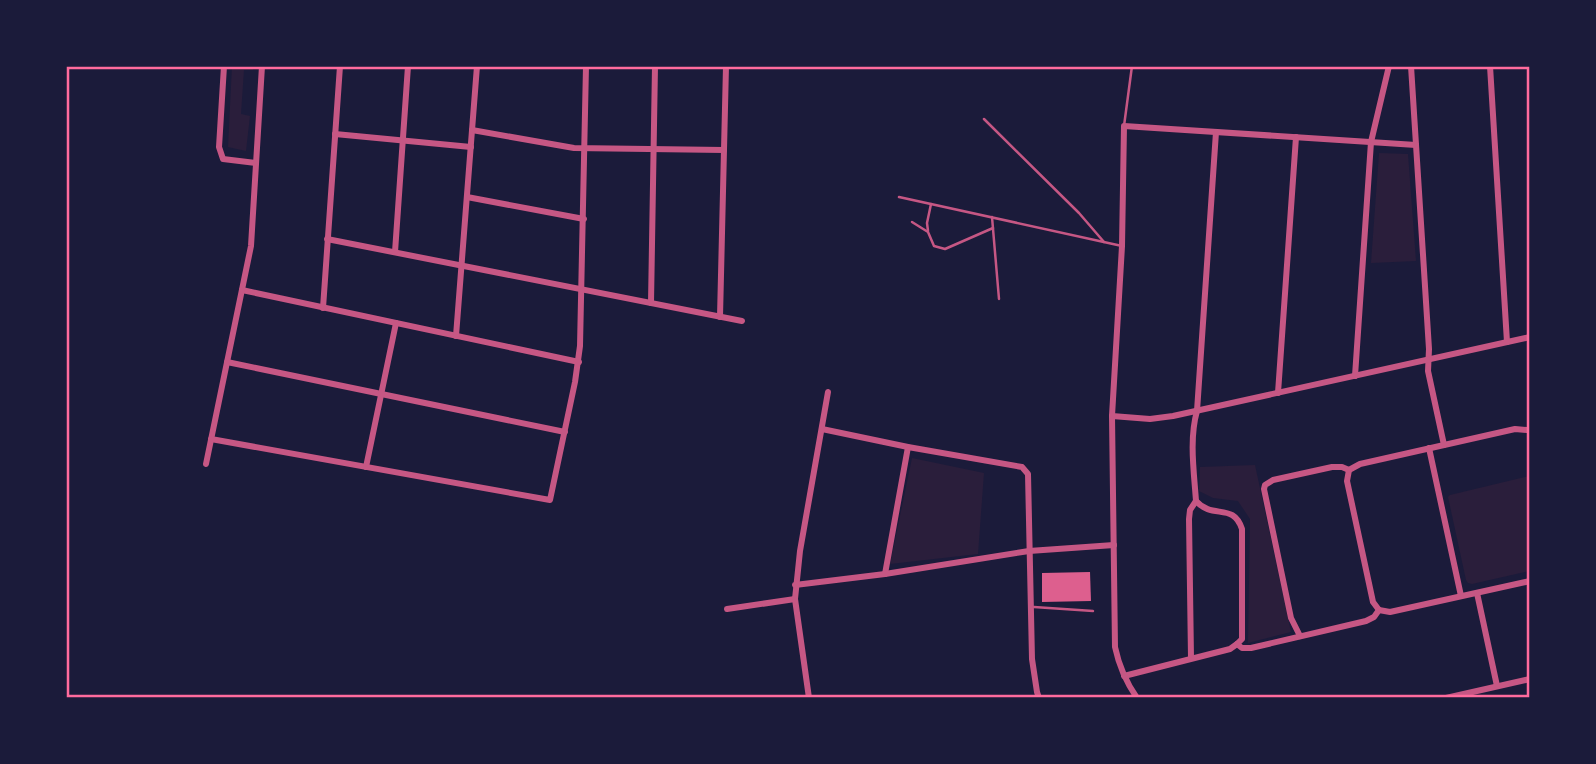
<svg xmlns="http://www.w3.org/2000/svg" width="1596" height="764" viewBox="0 0 1596 764" font-family="Figtree,sans-serif">
	<style>
		.green { fill: #2a1e3b }
		.building { fill: #dd5f8e }
		.lines { fill: none; stroke-linecap: round; stroke-linejoin: round }
		.service { stroke: #c65784; stroke-width: 2.5 }
		.minor { stroke: #c65784; stroke-width: 6 }
		.neatline { fill: none; stroke: #ff6b9d; stroke-width: 2.5 }
	</style>
	<rect width="100%" height="100%" fill="#1b1b3a"/>
	<!-- green -->
	<g class="green">
		<path d="M 232,66 L 253,67 L 253,70 L 244,70 L 241,114 L 250,116 L 246,151 L 228,147 Z"/>
		<path d="M 1379,153 L 1408,154 L 1416,261 L 1371,263 Z"/>
		<path d="M 912,458 L 984,473 L 978,554 L 890,564 Z"/>
		<path d="M 1255,465 L 1291,632 L 1248,643 L 1250,519 L 1238,501 L 1213,498 L 1199,491 L 1200,467 Z"/>
		<path d="M 1529,476 L 1529,571 L 1472,584 L 1468,583 L 1466,580 L 1448,497 L 1450,495 Z"/>
	</g>
	<!-- building -->
	<path class="building" d="M 1090,572 L 1091,601 L 1042,602 L 1042,573 Z"/>
	<g class="lines">
		<!-- service -->
		<g class="service">
			<path d="M 984,119 L 1079,213 L 1104,242"/>
			<path d="M 1124,126 L 1132,66"/>
			<path d="M 899,197 L 1122,246"/>
			<path d="M 992,217 L 999,299"/>
			<path d="M 912,222 L 928,232 L 934,246 L 945,249 L 993,228"/>
			<path d="M 928,231 L 927,223 L 931,204"/>
			<path d="M 1034,607 L 1093,611"/>
		</g>
		<!-- minor -->
		<g class="minor">
			<path d="M 224,66 L 219,147 L 223,159 L 256,163"/>
			<path d="M 1411,66 L 1429,349 L 1428,371 L 1444,445"/>
			<path d="M 1490,66 L 1507,342"/>
			<path d="M 472,130 L 574,148 L 724,150"/>
			<path d="M 335,134 L 471,147"/>
			<path d="M 467,197 L 584,219"/>
			<path d="M 327,239 L 742,321"/>
			<path d="M 395,252 L 408,66"/>
			<path d="M 242,290 L 579,362"/>
			<path d="M 651,303 L 655,66"/>
			<path d="M 323,308 L 340,66"/>
			<path d="M 720,317 L 726,66"/>
			<path d="M 456,336 L 477,66"/>
			<path d="M 227,362 L 565,432"/>
			<path d="M 1355,376 L 1371,142 L 1389,66"/>
			<path d="M 1278,393 L 1296,137"/>
			<path d="M 1112,416 L 1150,419 L 1173,416 L 1530,337"/>
			<path d="M 822,429 L 908,447 L 1022,467 L 1028,474 L 1032,659 L 1037,692 L 1039,698"/>
			<path d="M 211,439 L 550,500 L 575,382 L 580,346 L 586,66"/>
			<path d="M 1429,448 L 1461,596"/>
			<path d="M 206,464 L 251,246 L 262,66"/>
			<path d="M 366,467 L 396,323"/>
			<path d="M 1349,470 L 1360,464 L 1515,429 L 1527,430"/>
			<path d="M 1349,470 L 1347,481 L 1373,602 L 1379,610"/>
			<path d="M 885,574 L 908,447"/>
			<path d="M 795,585 L 885,574 L 1029,551 L 1114,545"/>
			<path d="M 1477,593 L 1497,686"/>
			<path d="M 727,609 L 795,599"/>
			<path d="M 1379,610 L 1390,612 L 1530,581"/>
			<path d="M 1300,636 L 1291,618 L 1264,489 L 1265,485 L 1273,480 L 1332,467 L 1342,467 L 1349,470"/>
			<path d="M 1237,644 L 1242,648 L 1251,648 L 1366,621 L 1374,617 L 1379,610"/>
			<path d="M 1191,658 L 1189,519 L 1190,510 L 1196,501 C 1194,472 1189,439 1197,411 L 1216,132"/>
			<path d="M 1124,676 L 1230,649 L 1237,644 L 1242,639 L 1242,529 C 1233,502 1213,520 1196,501"/>
			<path d="M 809,698 L 795,599 L 800,551 L 828,392"/>
			<path d="M 1137,698 C 1126,682 1119,666 1115,647 L 1112,416 L 1122,246 L 1124,126 L 1416,145"/>
			<path d="M 1446,698 L 1530,679"/>
		</g>
	</g>
	<!-- border -->
	<rect width="1596" height="764" fill="none" stroke="#1b1b3a" stroke-width="136"/>
	<rect x="68" y="68" width="1460" height="628" class="neatline"/>
</svg>
